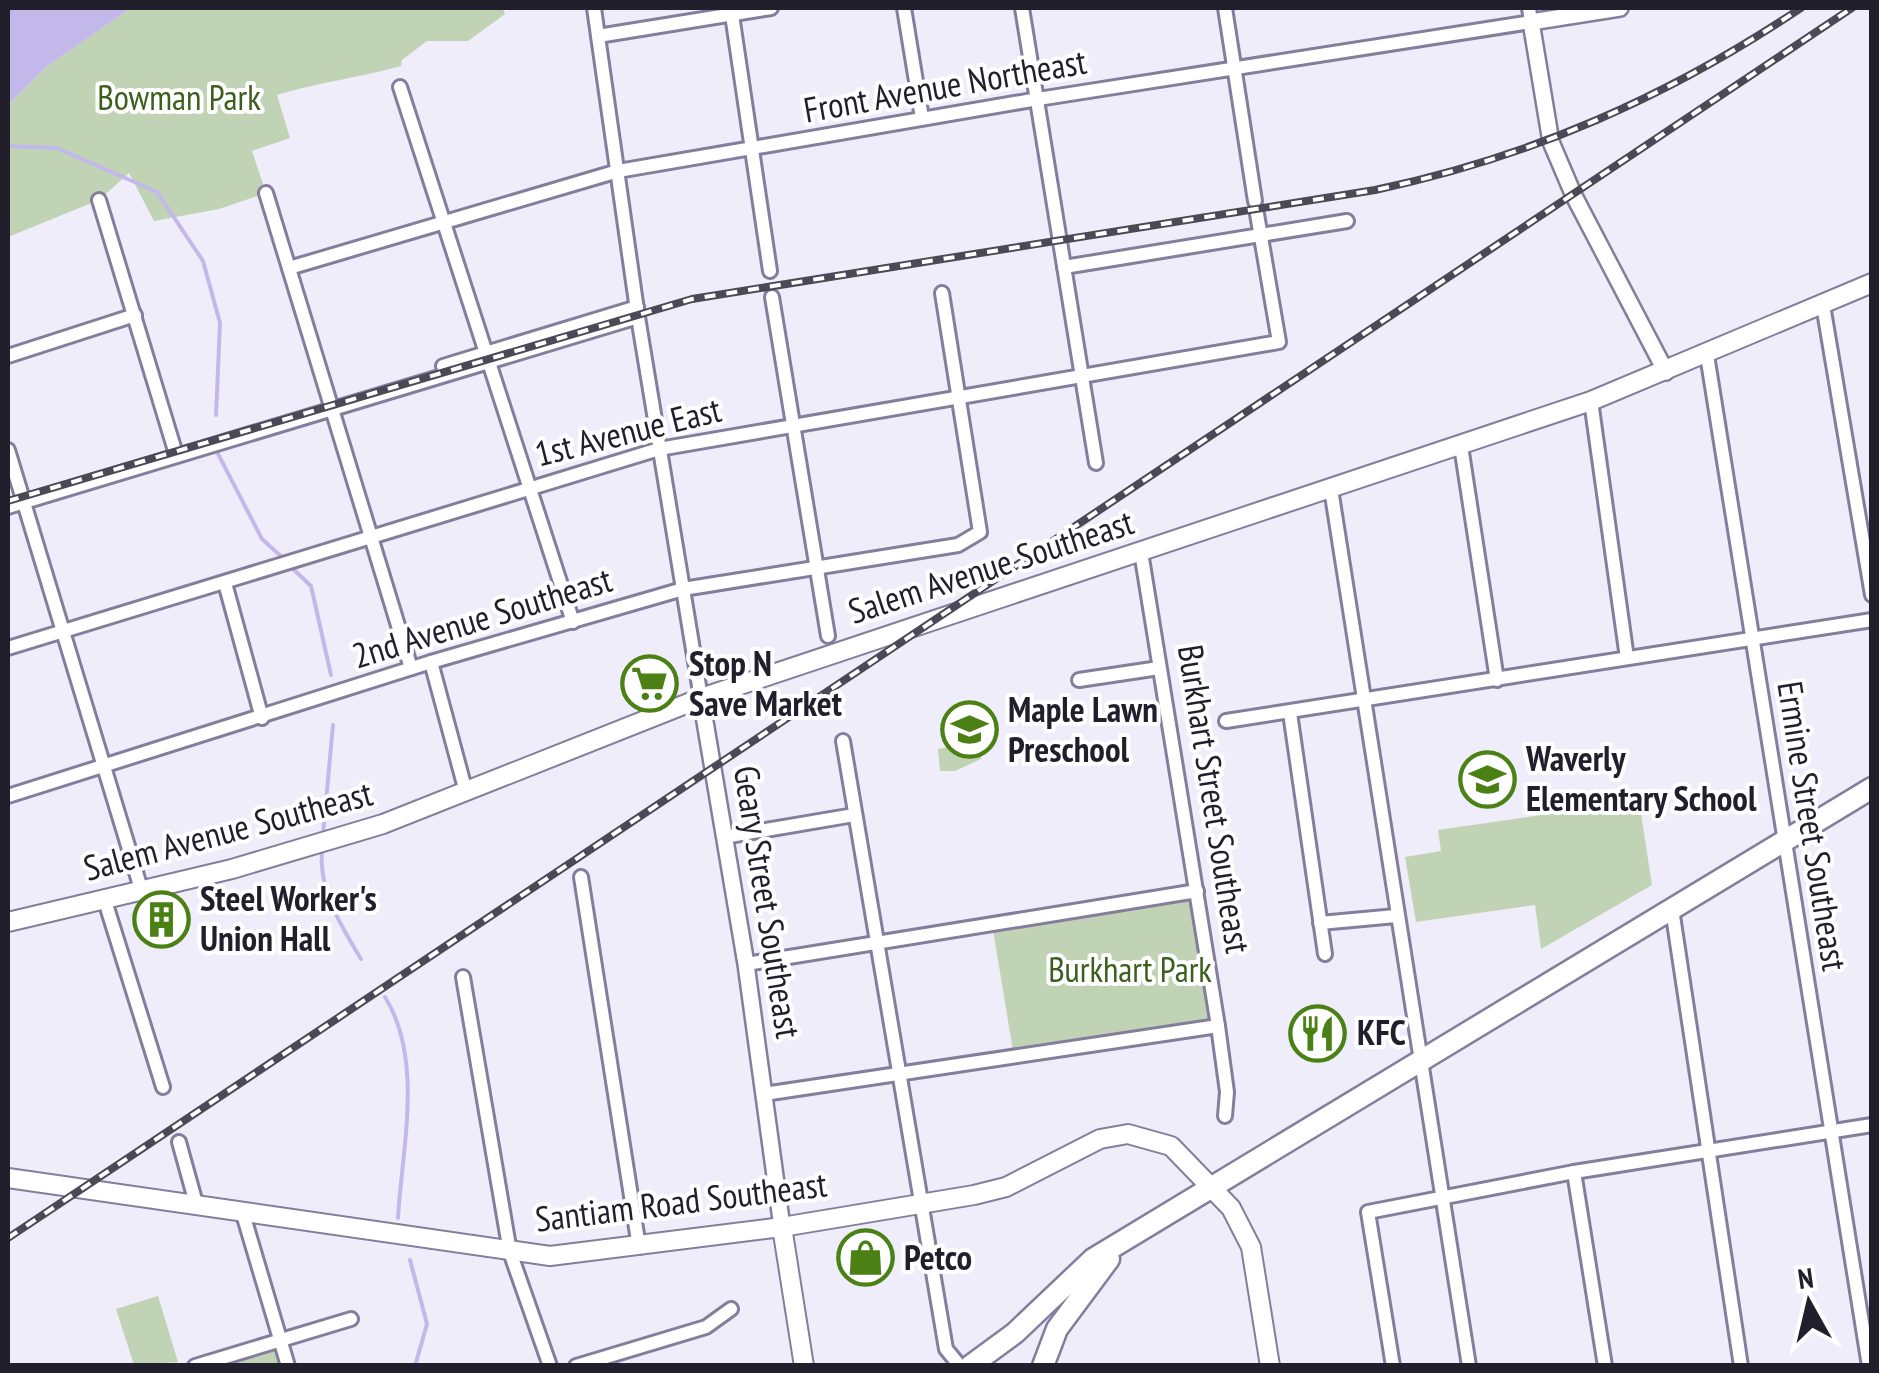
<svg xmlns="http://www.w3.org/2000/svg" width="1879" height="1373" viewBox="0 0 1879 1373" font-family="'PT Sans Narrow',sans-serif">
	<style>
		.green { fill: #c0d3b4 }
		.water { fill: #c3b8ea }
		.lines { fill: none; stroke-linecap: round; stroke-linejoin: round }
		.stream { stroke: #c3b8ea; stroke-width: 4 }
		.minor-casing { stroke: #847d9c; stroke-width: 18 }
		.tertiary-casing { stroke: #847d9c; stroke-width: 20 }
		.secondary-casing { stroke: #847d9c; stroke-width: 22 }
		.trunk-casing { stroke: #847d9c; stroke-width: 25 }
		.minor { stroke: #fff; stroke-width: 12 }
		.tertiary { stroke: #fff; stroke-width: 15 }
		.secondary { stroke: #fff; stroke-width: 18 }
		.trunk { stroke: #fff; stroke-width: 20 }
		.rail-casing { stroke: #4c4956; stroke-width: 8 }
		.rail { stroke: #fff; stroke-width: 4; stroke-dasharray: 11; stroke-linecap: butt }
		.labels { text-anchor: middle; stroke-width: 8; stroke-linejoin: round; paint-order: stroke }
		.street-label { font-size: 35px; fill: #221f2c; stroke: #fff }
		.park-label { font-size: 35px; fill: #3c5f1e; stroke: #fff }
		.poi-label { font-size: 35px; font-weight: bold; fill: #221f2c; stroke: #fff; text-anchor: start }
	</style>
	<rect width="100%" height="100%" fill="#f0edfb"/>
	<!-- green -->
	<g class="green">
		<path d="M 131,8 L 503,8 L 505,14 L 468,41 L 427,41 L 402,60 L 401,66 C 358,78 319,82 277,95 L 290,138 L 252,151 L 266,193 L 219,209 L 154,221 L 129,173 L 99,200 L 8,237 L 8,105 L 46,67 Z"/>
		<path d="M 973,731 L 981,735 L 981,759 L 955,771 L 940,771 L 938,749 L 955,746 L 965,732 Z"/>
		<path d="M 1639,801 L 1652,885 L 1541,949 L 1535,905 L 1416,922 L 1405,857 L 1441,851 L 1438,830 Z"/>
		<path d="M 1197,891 L 1218,1026 L 1014,1057 L 992,924 Z"/>
		<path d="M 158,1296 L 178,1362 L 134,1365 L 116,1309 Z"/>
		<path d="M 274,1349 L 280,1365 L 222,1365 Z"/>
	</g>
	<!-- water -->
	<path class="water" d="M 8,8 L 131,8 L 46,67 L 8,105 Z"/>
	<g class="lines">
		<!-- stream -->
		<g class="stream">
			<path d="M 8,146 L 57,148 L 157,192 L 203,261 L 220,323 L 216,415"/>
			<path d="M 216,450 L 262,539 L 284,559"/>
			<path d="M 290,566 L 311,586 L 331,675"/>
			<path d="M 323,834 L 333,725"/>
			<path d="M 322,849 C 318,890 340,924 361,959"/>
			<path d="M 385,997 C 424,1059 402,1148 398,1218"/>
			<path d="M 410,1260 L 427,1324 L 415,1366"/>
		</g>
		<defs>
			<g id="minor">
				<path d="M 594,8 L 638,317 L 701,698"/>
				<path d="M 731,8 L 770,271"/>
				<path d="M 904,8 L 922,118"/>
				<path d="M 1022,8 L 1096,463"/>
				<path d="M 1225,8 L 1255,201"/>
				<path d="M 598,36 L 771,8"/>
				<path d="M 400,87 L 573,622"/>
				<path d="M 266,193 L 411,668"/>
				<path d="M 99,200 L 176,454"/>
				<path d="M 1064,267 L 1347,221"/>
				<path d="M 289,268 L 618,171 L 1038,99 L 1531,22 L 1529,8"/>
				<path d="M 772,297 L 828,636"/>
				<path d="M 1823,305 L 1872,595"/>
				<path d="M 1707,355 L 1869,1366"/>
				<path d="M 8,356 L 135,315"/>
				<path d="M 443,366 L 637,307"/>
				<path d="M 1591,401 L 1627,658"/>
				<path d="M 1461,446 L 1497,680"/>
				<path d="M 8,450 L 142,892"/>
				<path d="M 1331,489 L 1469,1366"/>
				<path d="M 8,507 L 638,317"/>
				<path d="M 1141,552 L 1218,1026 L 1227,1092 L 1225,1116"/>
				<path d="M 225,583 L 262,718"/>
				<path d="M 8,648 L 659,449 L 1279,342 L 1257,214"/>
				<path d="M 431,662 L 466,792"/>
				<path d="M 1079,680 L 1159,668"/>
				<path d="M 1290,713 L 1325,954"/>
				<path d="M 1226,721 L 1872,620"/>
				<path d="M 843,741 L 946,1349 L 960,1366"/>
				<path d="M 8,796 L 431,662 L 683,589 L 958,545 L 980,532 L 942,293"/>
				<path d="M 724,837 L 854,815"/>
				<path d="M 581,877 L 639,1247"/>
				<path d="M 105,901 L 163,1087"/>
				<path d="M 1672,909 L 1741,1366"/>
				<path d="M 1320,923 L 1396,916"/>
				<path d="M 746,964 L 1197,891"/>
				<path d="M 463,977 L 510,1252 L 550,1366"/>
				<path d="M 764,1094 L 1218,1026"/>
				<path d="M 179,1142 L 197,1207"/>
				<path d="M 1574,1172 L 1605,1366"/>
				<path d="M 243,1214 L 288,1366"/>
				<path d="M 195,1366 L 351,1319"/>
				<path d="M 576,1366 L 706,1327 L 731,1309"/>
				<path d="M 1393,1366 L 1368,1212 L 1574,1172 L 1872,1125"/>
			</g>
			<g id="tertiary">
				<path d="M 1620,8 L 1531,22 L 1551,142 L 1574,196 L 1666,372"/>
				<path d="M 701,698 L 746,964 L 782,1227"/>
			</g>
			<g id="secondary">
				<path d="M 8,922 L 232,869 L 383,824 L 701,698 L 1591,401 L 1872,283"/>
				<path d="M 8,1178 L 550,1256 L 782,1227 L 974,1195 L 1006,1187 L 1100,1139 L 1128,1134 L 1171,1146 L 1231,1208 L 1251,1247 L 1270,1366"/>
				<path d="M 782,1227 L 804,1366"/>
			</g>
			<g id="trunk">
				<path d="M 970,1366 L 1015,1333 L 1093,1259 L 1872,788"/>
				<path d="M 1043,1366 L 1057,1329 L 1109,1259"/>
			</g>
		</defs>
		<!-- minor casing -->
		<use href="#minor" class="minor-casing"/>
		<!-- tertiary casing -->
		<use href="#tertiary" class="tertiary-casing"/>
		<!-- secondary casing -->
		<use href="#secondary" class="secondary-casing"/>
		<!-- trunk casing -->
		<use href="#trunk" class="trunk-casing"/>
		<!-- minor -->
		<use href="#minor" class="minor"/>
		<!-- tertiary -->
		<use href="#tertiary" class="tertiary"/>
		<!-- secondary -->
		<use href="#secondary" class="secondary"/>
		<!-- trunk -->
		<use href="#trunk" class="trunk"/>
		<defs>
			<g id="rail">
				<path d="M 8,501 L 692,299 L 1375,190 C 1531,157 1668,97 1801,8"/>
				<path d="M 8,1238 L 1852,8"/>
			</g>
		</defs>
		<!-- rail casing -->
		<use href="#rail" class="rail-casing"/>
		<!-- rail -->
		<use href="#rail" class="rail"/>
	</g>
	<!-- icons -->
	<defs>
		<symbol id="supermarket-ring" viewBox="-11 -11 22 22"><circle r="9.5" fill="#fff" stroke="#4b8014" stroke-width="1.5"/><path d="M-6-5.5h2.5l.6 2H6L4.5 2H-2.5L-4.4-4H-6ZM-1.5 3.2a1.3 1.3 0 1 0 .1 0ZM3 3.2a1.3 1.3 0 1 0 .1 0Z" fill="#4b8014"/></symbol>
		<symbol id="school-ring" viewBox="-11 -11 22 22"><circle r="9.5" fill="#fff" stroke="#4b8014" stroke-width="1.5"/><path d="M0-5L7-2L0 1L-7-2ZM-4 1L0 2.5L4 1V4Q0 6-4 4Z" fill="#4b8014"/></symbol>
		<symbol id="building-ring" viewBox="-11 -11 22 22"><circle r="9.5" fill="#fff" stroke="#4b8014" stroke-width="1.5"/><path d="M-4-6H4V6H1V3H-1V6H-4ZM-2.5-4.3h1.7v1.8h-1.7ZM.8-4.3h1.7v1.8H.8ZM-2.5-1h1.7V.8h-1.7ZM.8-1h1.7V.8H.8Z" fill="#4b8014"/></symbol>
		<symbol id="restaurant-ring" viewBox="-11 -11 22 22"><circle r="9.5" fill="#fff" stroke="#4b8014" stroke-width="1.5"/><path d="M-5-6h1v4h1v-4h1v4h1v-4h1v5L-1.5 .5V6h-2V.5L-5-1ZM5-6V6H3V1.5H1.5Q1.5-4 5-6Z" fill="#4b8014"/></symbol>
		<symbol id="shop-ring" viewBox="-11 -11 22 22"><circle r="9.5" fill="#fff" stroke="#4b8014" stroke-width="1.5"/><path d="M-5-2.5h2.3a2.7 3.5 0 0 1 5.4 0H5L5.5 6h-11ZM-1.5-2.5h3a1.5 2.3 0 0 0-3 0Z" fill="#4b8014"/></symbol>
	</defs>
	<g fill-rule="evenodd">
		<use href="#supermarket-ring" x="618" y="652" width="63" height="63"/>
		<use href="#school-ring" x="938" y="698" width="63" height="63"/>
		<use href="#school-ring" x="1456" y="748" width="63" height="63"/>
		<use href="#building-ring" x="130" y="888" width="63" height="63"/>
		<use href="#restaurant-ring" x="1286" y="1002" width="63" height="63"/>
		<use href="#shop-ring" x="834" y="1226" width="63" height="63"/>
	</g>
	<g class="labels">
		<!-- street labels -->
		<g class="street-label">
			<text transform="translate(945 86) rotate(-10)" y="12">Front Avenue Northeast</text>
			<text transform="translate(628 432) rotate(-14)" y="12">1st Avenue East</text>
			<text transform="translate(991 567) rotate(-18)" y="12">Salem Avenue Southeast</text>
			<text transform="translate(482 618) rotate(-17)" y="12">2nd Avenue Southeast</text>
			<text transform="translate(1214 799) rotate(81)" y="12">Burkhart Street Southeast</text>
			<text transform="translate(1812 826) rotate(81)" y="12">Ermine Street Southeast</text>
			<text transform="translate(228 831) rotate(-15)" y="12">Salem Avenue Southeast</text>
			<text transform="translate(767 902) rotate(81)" y="12">Geary Street Southeast</text>
			<text transform="translate(681 1202) rotate(-7)" y="12">Santiam Road Southeast</text>
		</g>
		<!-- park labels -->
		<g class="park-label">
			<text x="179" y="110">Bowman Park</text>
			<text x="1130" y="982">Burkhart Park</text>
		</g>
		<!-- poi labels -->
		<g class="poi-label">
			<text x="689" y="676">Stop N<tspan x="689" dy="40">Save Market</tspan></text>
			<text x="1008" y="722">Maple Lawn<tspan x="1008" dy="40">Preschool</tspan></text>
			<text x="1526" y="771">Waverly<tspan x="1526" dy="40">Elementary School</tspan></text>
			<text x="200" y="911">Steel Worker's<tspan x="200" dy="40">Union Hall</tspan></text>
			<text x="1357" y="1045">KFC</text>
			<text x="904" y="1270">Petco</text>
		</g>
	</g>
	<!-- border -->
	<rect width="1879" height="1373" fill="none" stroke="#221f2c" stroke-width="20"/>
	<!-- north arrow -->
	<g transform="translate(1809 1303) rotate(352)" stroke="#ffffff" stroke-width="8" paint-order="stroke">
	<path d="M0-8L18 38L0 25L-18 38Z" fill="#221f2c"/>
	<text y="-15" font-size="28" font-weight="bold" text-anchor="middle" fill="#221f2c">N</text>
	</g>
</svg>
